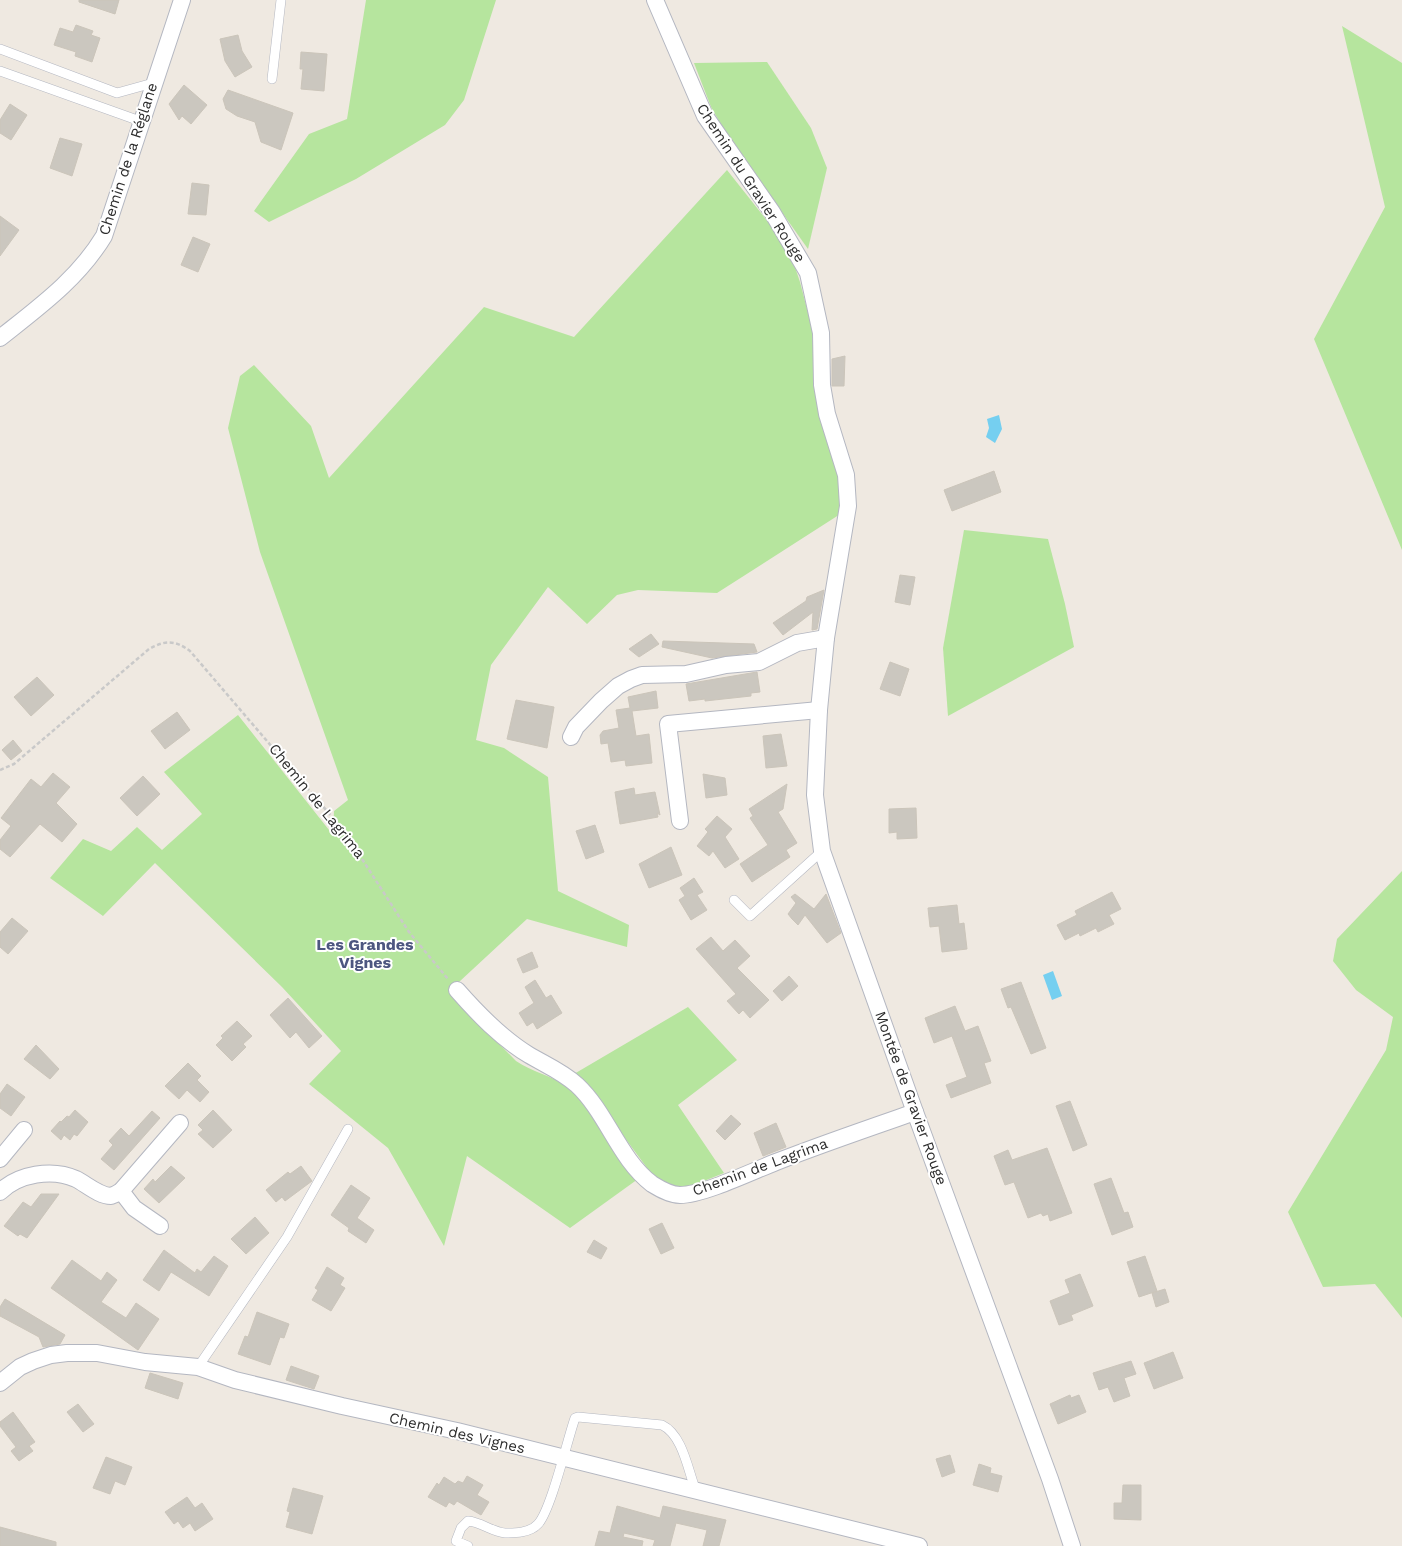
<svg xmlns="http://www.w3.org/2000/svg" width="1402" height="1546" viewBox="0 0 1402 1546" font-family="'Work Sans',sans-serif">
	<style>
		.green { fill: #b6e59e }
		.water { fill: #75cff0 }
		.building { fill: #cbc7bf; stroke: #cbc5ba }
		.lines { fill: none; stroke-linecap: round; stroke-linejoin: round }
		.service-casing { stroke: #b4b7c1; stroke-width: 10 }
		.minor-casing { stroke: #b4b7c1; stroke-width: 18 }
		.path { stroke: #c9c9c9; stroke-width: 2.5; stroke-dasharray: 4 2.5; stroke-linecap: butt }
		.service { stroke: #fff; stroke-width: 9 }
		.minor { stroke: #fff; stroke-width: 16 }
		.labels { text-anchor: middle; stroke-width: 4; stroke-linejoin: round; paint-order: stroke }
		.street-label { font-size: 15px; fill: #2e2e2e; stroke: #fff }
		.neighbourhood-label { font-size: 16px; font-weight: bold; fill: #4d5680; stroke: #fff }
	</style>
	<rect width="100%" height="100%" fill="#efe9e1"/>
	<!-- green -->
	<g class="green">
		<path d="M 366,0 L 496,0 L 464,100 L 445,125 L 356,179 L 269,222 L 254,211 L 309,134 L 347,119 Z"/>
		<path d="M 1342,26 L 1402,63 L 1402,550 L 1314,339 L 1385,207 Z"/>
		<path d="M 767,62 L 811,128 L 827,168 L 808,249 L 727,135 L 711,107 L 694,63 Z"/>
		<path d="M 727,170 L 776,232 L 792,258 L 800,282 L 812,328 L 814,360 L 845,511 L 717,593 L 638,590 L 617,595 L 587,624 L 548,587 L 491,665 L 476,740 L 504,748 L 548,777 L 558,891 L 629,925 L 627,947 L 527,919 L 459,982 L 454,998 L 516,1061 C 532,1072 551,1075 568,1087 C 597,1107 618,1150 638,1179 L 570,1228 L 467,1156 L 444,1246 L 388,1148 L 309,1084 L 341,1051 L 282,987 L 155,863 L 103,916 L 50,878 L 83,839 L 111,851 L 137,827 L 162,850 L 202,814 L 164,772 L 238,715 L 333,835 L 334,811 L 348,800 L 260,552 L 228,428 L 240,376 L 254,365 L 311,426 L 329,478 L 484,307 L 574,337 Z"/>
		<path d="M 964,530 L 1048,539 L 1065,604 L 1074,647 L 948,716 L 943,648 Z"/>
		<path d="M 1402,871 L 1402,1318 L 1375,1284 L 1323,1287 L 1288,1212 L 1386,1050 L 1393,1017 L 1356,990 L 1333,961 L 1337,939 Z"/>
		<path d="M 688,1007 L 737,1060 L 678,1105 L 724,1173 L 684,1189 L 659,1184 L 590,1091 L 574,1074 Z"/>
	</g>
	<!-- water -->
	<g class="water">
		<path d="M 999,415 L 1002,429 L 995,443 L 986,437 L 989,428 L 987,419 Z"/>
		<path d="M 1053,971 L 1062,996 L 1052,1000 L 1043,975 Z"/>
	</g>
	<!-- building -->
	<g class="building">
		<path d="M 79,0 L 119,0 L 115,14 L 79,2 Z"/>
		<path d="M 76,25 L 93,31 L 91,35 L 100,38 L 92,62 L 75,56 L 76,52 L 54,45 L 60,28 L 73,32 Z"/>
		<path d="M 238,35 L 242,51 L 252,67 L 235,77 L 225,61 L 220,39 Z"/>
		<path d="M 301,52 L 327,54 L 324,91 L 301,89 L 303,69 L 300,69 Z"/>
		<path d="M 184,85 L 207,105 L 191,124 L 182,116 L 179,120 L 169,104 Z"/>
		<path d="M 228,90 L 293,113 L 281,150 L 261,142 L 255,122 L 237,116 L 226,109 L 223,99 Z"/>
		<path d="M 10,104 L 27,115 L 11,140 L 0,133 L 0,120 Z"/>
		<path d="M 60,138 L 82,144 L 72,176 L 50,168 Z"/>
		<path d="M 192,183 L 209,185 L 206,215 L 188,214 Z"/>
		<path d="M 0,216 L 19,230 L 0,256 Z"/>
		<path d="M 193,237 L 210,244 L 198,272 L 181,265 Z"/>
		<path d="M 845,356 L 844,386 L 832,386 L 832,359 Z"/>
		<path d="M 994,471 L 1001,492 L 952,511 L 944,490 Z"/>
		<path d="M 900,575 L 915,577 L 910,605 L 895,602 Z"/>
		<path d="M 824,590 L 817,629 L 812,630 L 813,612 L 783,635 L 773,623 L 806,601 L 807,597 Z"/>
		<path d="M 651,634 L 659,644 L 639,657 L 629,649 Z"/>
		<path d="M 663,641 L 754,644 L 757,652 L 712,658 L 662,647 Z"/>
		<path d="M 890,662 L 909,669 L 900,696 L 880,689 Z"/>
		<path d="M 757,672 L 760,692 L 751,693 L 751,696 L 705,701 L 705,699 L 689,701 L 686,684 Z"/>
		<path d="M 37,677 L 54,695 L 31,716 L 14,697 Z"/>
		<path d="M 656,691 L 658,708 L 632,711 L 636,736 L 649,734 L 652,763 L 626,766 L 625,760 L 611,762 L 608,743 L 601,744 L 600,735 L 603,731 L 619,728 L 616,710 L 630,708 L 628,697 Z"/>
		<path d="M 516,700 L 554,707 L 547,748 L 507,739 Z"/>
		<path d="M 177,712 L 190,730 L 165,749 L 151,731 Z"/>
		<path d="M 781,734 L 787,766 L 766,768 L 763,736 Z"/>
		<path d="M 13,740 L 22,751 L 11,760 L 2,750 Z"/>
		<path d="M 53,773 L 70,787 L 56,803 L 77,824 L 62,842 L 40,824 L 10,857 L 0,849 L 0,840 L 11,826 L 1,818 L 31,779 L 41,787 Z"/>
		<path d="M 703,774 L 725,778 L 727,795 L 706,798 Z"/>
		<path d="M 143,776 L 160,794 L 137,816 L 120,798 Z"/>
		<path d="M 787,784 L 783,809 L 778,812 L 797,843 L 786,850 L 790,857 L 752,882 L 740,864 L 768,845 L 750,818 L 753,816 L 749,809 Z"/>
		<path d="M 634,788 L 635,795 L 655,792 L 660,815 L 657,813 L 658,817 L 620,824 L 615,792 Z"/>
		<path d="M 916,808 L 917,838 L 897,839 L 897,832 L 889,833 L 889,809 Z"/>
		<path d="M 717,816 L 732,829 L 725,837 L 739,859 L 725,868 L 713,851 L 709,856 L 697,846 L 708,832 L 705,829 Z"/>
		<path d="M 595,825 L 604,852 L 586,859 L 576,831 Z"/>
		<path d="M 671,847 L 682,875 L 649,888 L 639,864 Z"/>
		<path d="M 694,878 L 703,892 L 697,895 L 707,910 L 691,920 L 679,900 L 685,896 L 680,888 Z"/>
		<path d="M 1112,892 L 1121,909 L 1109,915 L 1114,924 L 1098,932 L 1096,928 L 1080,936 L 1079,933 L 1065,940 L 1057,925 L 1077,915 L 1075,911 Z"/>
		<path d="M 795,894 L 814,909 L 826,894 L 841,933 L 827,943 L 805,915 L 798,925 L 792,919 L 788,914 L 796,903 L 791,897 Z"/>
		<path d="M 957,905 L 959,924 L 964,923 L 967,949 L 942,952 L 939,926 L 930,927 L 928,908 Z"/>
		<path d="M 12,918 L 28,931 L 8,954 L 0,947 L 0,932 Z"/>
		<path d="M 711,937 L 723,951 L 735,940 L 750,956 L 737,968 L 769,1000 L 750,1018 L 743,1010 L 739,1014 L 727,1001 L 736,994 L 696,949 Z"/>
		<path d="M 532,952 L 538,967 L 523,973 L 517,959 Z"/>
		<path d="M 789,976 L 798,986 L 782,1001 L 773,991 Z"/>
		<path d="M 535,980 L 546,998 L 551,995 L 562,1013 L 537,1029 L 533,1022 L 527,1026 L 519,1013 L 534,1003 L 525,987 Z"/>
		<path d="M 1021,982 L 1046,1048 L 1031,1054 L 1011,1007 L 1008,1008 L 1001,989 Z"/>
		<path d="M 288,998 L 322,1036 L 309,1048 L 296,1032 L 290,1038 L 270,1015 Z"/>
		<path d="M 955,1006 L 965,1031 L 978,1026 L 991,1061 L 984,1063 L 991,1083 L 951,1098 L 946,1085 L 967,1077 L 952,1036 L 934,1043 L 925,1018 Z"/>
		<path d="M 237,1021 L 252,1036 L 243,1044 L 246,1047 L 232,1061 L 216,1045 L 223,1038 L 221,1036 Z"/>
		<path d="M 36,1045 L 59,1069 L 50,1079 L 24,1059 Z"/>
		<path d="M 188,1063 L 201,1076 L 197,1080 L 209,1092 L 200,1102 L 187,1090 L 179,1099 L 165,1086 Z"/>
		<path d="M 7,1084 L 25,1097 L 11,1116 L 0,1108 L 0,1094 Z"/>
		<path d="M 1070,1101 L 1087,1145 L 1073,1151 L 1056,1106 Z"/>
		<path d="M 75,1110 L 88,1122 L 77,1136 L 74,1134 L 70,1140 L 64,1135 L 61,1140 L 51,1131 L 60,1121 L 61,1122 L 67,1116 L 69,1117 Z"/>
		<path d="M 213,1110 L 232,1130 L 213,1148 L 198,1134 L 203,1130 L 198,1125 Z"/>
		<path d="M 152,1111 L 160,1118 L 114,1170 L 101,1159 L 113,1145 L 109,1141 L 121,1128 L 129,1136 Z"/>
		<path d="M 731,1115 L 741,1124 L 725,1140 L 716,1131 Z"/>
		<path d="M 776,1123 L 786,1147 L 763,1156 L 754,1133 Z"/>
		<path d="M 1047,1148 L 1072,1213 L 1050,1221 L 1048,1214 L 1043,1216 L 1041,1213 L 1028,1218 L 1014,1182 L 1005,1185 L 994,1156 L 1008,1150 L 1012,1160 Z"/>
		<path d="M 171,1166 L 185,1178 L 159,1203 L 144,1189 L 153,1179 L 155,1182 Z"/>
		<path d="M 301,1166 L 312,1181 L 285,1201 L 282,1197 L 276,1202 L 266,1190 L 288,1172 L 290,1174 Z"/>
		<path d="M 1111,1178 L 1124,1213 L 1128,1212 L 1133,1227 L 1112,1235 L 1094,1184 Z"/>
		<path d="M 351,1185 L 370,1198 L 357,1218 L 374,1230 L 366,1243 L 348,1231 L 349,1228 L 331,1215 Z"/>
		<path d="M 41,1194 L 59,1194 L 27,1238 L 20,1234 L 18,1236 L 4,1226 L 23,1202 L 31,1207 Z"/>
		<path d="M 255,1217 L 269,1233 L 246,1254 L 231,1239 Z"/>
		<path d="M 662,1223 L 674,1248 L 661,1254 L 649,1229 Z"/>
		<path d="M 594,1240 L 607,1248 L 601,1259 L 587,1252 Z"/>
		<path d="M 164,1250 L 195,1273 L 197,1269 L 201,1272 L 214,1256 L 228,1266 L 209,1296 L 171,1272 L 159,1291 L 143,1280 Z"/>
		<path d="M 1145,1256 L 1157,1291 L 1139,1297 L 1127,1262 Z"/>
		<path d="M 72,1260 L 101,1281 L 107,1272 L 117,1280 L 101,1302 L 126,1318 L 136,1303 L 159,1319 L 138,1350 L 51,1288 Z"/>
		<path d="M 327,1267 L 344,1278 L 340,1285 L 345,1288 L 331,1311 L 312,1300 L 318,1290 L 315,1288 Z"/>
		<path d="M 1080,1274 L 1093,1306 L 1071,1315 L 1073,1320 L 1059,1325 L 1050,1301 L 1070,1293 L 1065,1280 Z"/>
		<path d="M 1165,1289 L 1169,1302 L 1156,1307 L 1152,1293 Z"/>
		<path d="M 5,1299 L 65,1335 L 60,1344 L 43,1347 L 39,1337 L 0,1316 L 0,1307 Z"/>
		<path d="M 257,1312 L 289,1324 L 284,1338 L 280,1337 L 270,1365 L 238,1354 L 245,1336 L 248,1337 Z"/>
		<path d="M 1173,1352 L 1183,1378 L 1154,1389 L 1144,1363 Z"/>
		<path d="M 1131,1361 L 1136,1374 L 1124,1378 L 1130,1396 L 1114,1402 L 1108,1387 L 1099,1390 L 1093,1373 Z"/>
		<path d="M 291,1366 L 319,1376 L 314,1389 L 286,1380 Z"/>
		<path d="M 150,1373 L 183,1383 L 178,1399 L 145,1388 Z"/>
		<path d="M 1070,1395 L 1071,1398 L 1079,1395 L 1086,1412 L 1058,1424 L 1050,1404 Z"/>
		<path d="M 78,1404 L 94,1424 L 83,1432 L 67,1412 Z"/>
		<path d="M 13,1412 L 35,1442 L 29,1446 L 33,1451 L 19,1461 L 11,1451 L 16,1447 L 0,1426 L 0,1422 Z"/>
		<path d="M 950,1455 L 955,1472 L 942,1477 L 936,1459 Z"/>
		<path d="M 106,1457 L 132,1467 L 125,1485 L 115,1481 L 110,1494 L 93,1488 Z"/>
		<path d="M 979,1464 L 991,1468 L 990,1473 L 1002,1476 L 998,1492 L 973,1485 Z"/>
		<path d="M 467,1476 L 483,1485 L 477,1495 L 489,1502 L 481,1515 L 457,1501 L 454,1505 L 449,1502 L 446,1507 L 428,1497 L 437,1483 L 439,1485 L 444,1477 L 455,1484 L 458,1481 L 463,1483 Z"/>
		<path d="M 1123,1485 L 1141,1485 L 1141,1520 L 1114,1519 L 1114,1503 L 1122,1503 Z"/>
		<path d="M 293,1488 L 323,1496 L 312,1534 L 286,1527 L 290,1512 L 287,1511 Z"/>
		<path d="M 187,1497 L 195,1508 L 202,1503 L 213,1519 L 195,1531 L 190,1523 L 183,1528 L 178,1521 L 174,1524 L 165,1512 Z"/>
		<path d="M 617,1506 L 660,1518 L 663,1506 L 726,1520 L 719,1546 L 703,1546 L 707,1530 L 676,1523 L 670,1546 L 653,1546 L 655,1540 L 624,1533 L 623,1537 L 643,1541 L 642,1546 L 595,1546 L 599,1531 L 610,1533 Z"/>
		<path d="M 0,1527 L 56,1542 L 56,1546 L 0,1546 Z"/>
	</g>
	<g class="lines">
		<defs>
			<g id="service">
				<path d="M 0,49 L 117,93 L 153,83"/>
				<path d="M 0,71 L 140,121"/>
				<path d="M 272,79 L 281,0"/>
				<path d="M 734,900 L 750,916 L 822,851"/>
				<path d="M 198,1367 L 287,1237 L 348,1129"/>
				<path d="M 468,1546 L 456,1541 L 461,1528 L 468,1521 C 481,1522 492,1532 505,1533 C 515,1533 530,1533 538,1524 C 551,1510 567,1441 575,1418 L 578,1417 L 662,1425 C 683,1435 688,1471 696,1491"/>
			</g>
			<g id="minor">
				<path d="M 655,0 L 705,116 L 772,212 L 808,273 L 821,333 L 822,385 L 827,414 L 846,475 L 848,506 L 826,638 L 819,710 L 815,795 L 822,851 L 915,1112 L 1050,1479 L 1072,1546"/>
				<path d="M 0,338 C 39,307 78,279 104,236 L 182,0"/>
				<path d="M 571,737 L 576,727 L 601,701 L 618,686 L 631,679 L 642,675 L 686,674 L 726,665 L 759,662 L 797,643 L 826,638"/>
				<path d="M 680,821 L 668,724 L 819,710"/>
				<path d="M 457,990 C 478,1014 501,1038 529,1055 C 546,1065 563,1072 577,1085 C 607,1113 619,1159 652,1184 C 660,1189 670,1195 680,1195 C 703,1195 753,1171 776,1162 C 822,1144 869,1128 915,1112"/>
				<path d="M 0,1159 L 24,1130"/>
				<path d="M 121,1191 L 134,1208 L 160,1226"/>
				<path d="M 0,1192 C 18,1174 52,1168 76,1179 C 86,1184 99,1196 111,1196 C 114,1195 118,1193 121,1191 L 180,1123"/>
				<path d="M 0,1383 L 20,1367 L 33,1361 L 51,1355 L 67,1353 L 97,1353 L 145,1362 L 198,1367 L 235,1380 L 342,1406 L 457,1431 L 919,1546"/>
			</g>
		</defs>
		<!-- service casing -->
		<use href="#service" class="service-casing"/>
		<!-- minor casing -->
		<use href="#minor" class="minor-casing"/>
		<!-- path -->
		<path class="path" d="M 0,770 L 14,764 L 149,649 C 165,640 175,640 190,651 L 344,831 L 409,932 L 448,979"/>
		<!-- service -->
		<use href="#service" class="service"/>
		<!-- minor -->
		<use href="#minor" class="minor"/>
	</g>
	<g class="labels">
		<!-- street labels -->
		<g class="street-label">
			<text transform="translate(128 159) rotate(-72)" y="5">Chemin de la Réglane</text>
			<text transform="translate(751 183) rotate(57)" y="5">Chemin du Gravier Rouge</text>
			<text transform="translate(317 801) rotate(51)" y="5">Chemin de Lagrima</text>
			<text transform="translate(911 1098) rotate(70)" y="5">Montée de Gravier Rouge</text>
			<text transform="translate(760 1167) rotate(-20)" y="5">Chemin de Lagrima</text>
			<text transform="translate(457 1433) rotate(13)" y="5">Chemin des Vignes</text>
		</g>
		<!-- neighbourhood labels -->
		<g class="neighbourhood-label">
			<text x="365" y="950">Les Grandes<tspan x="365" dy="18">Vignes</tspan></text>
		</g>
	</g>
</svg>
